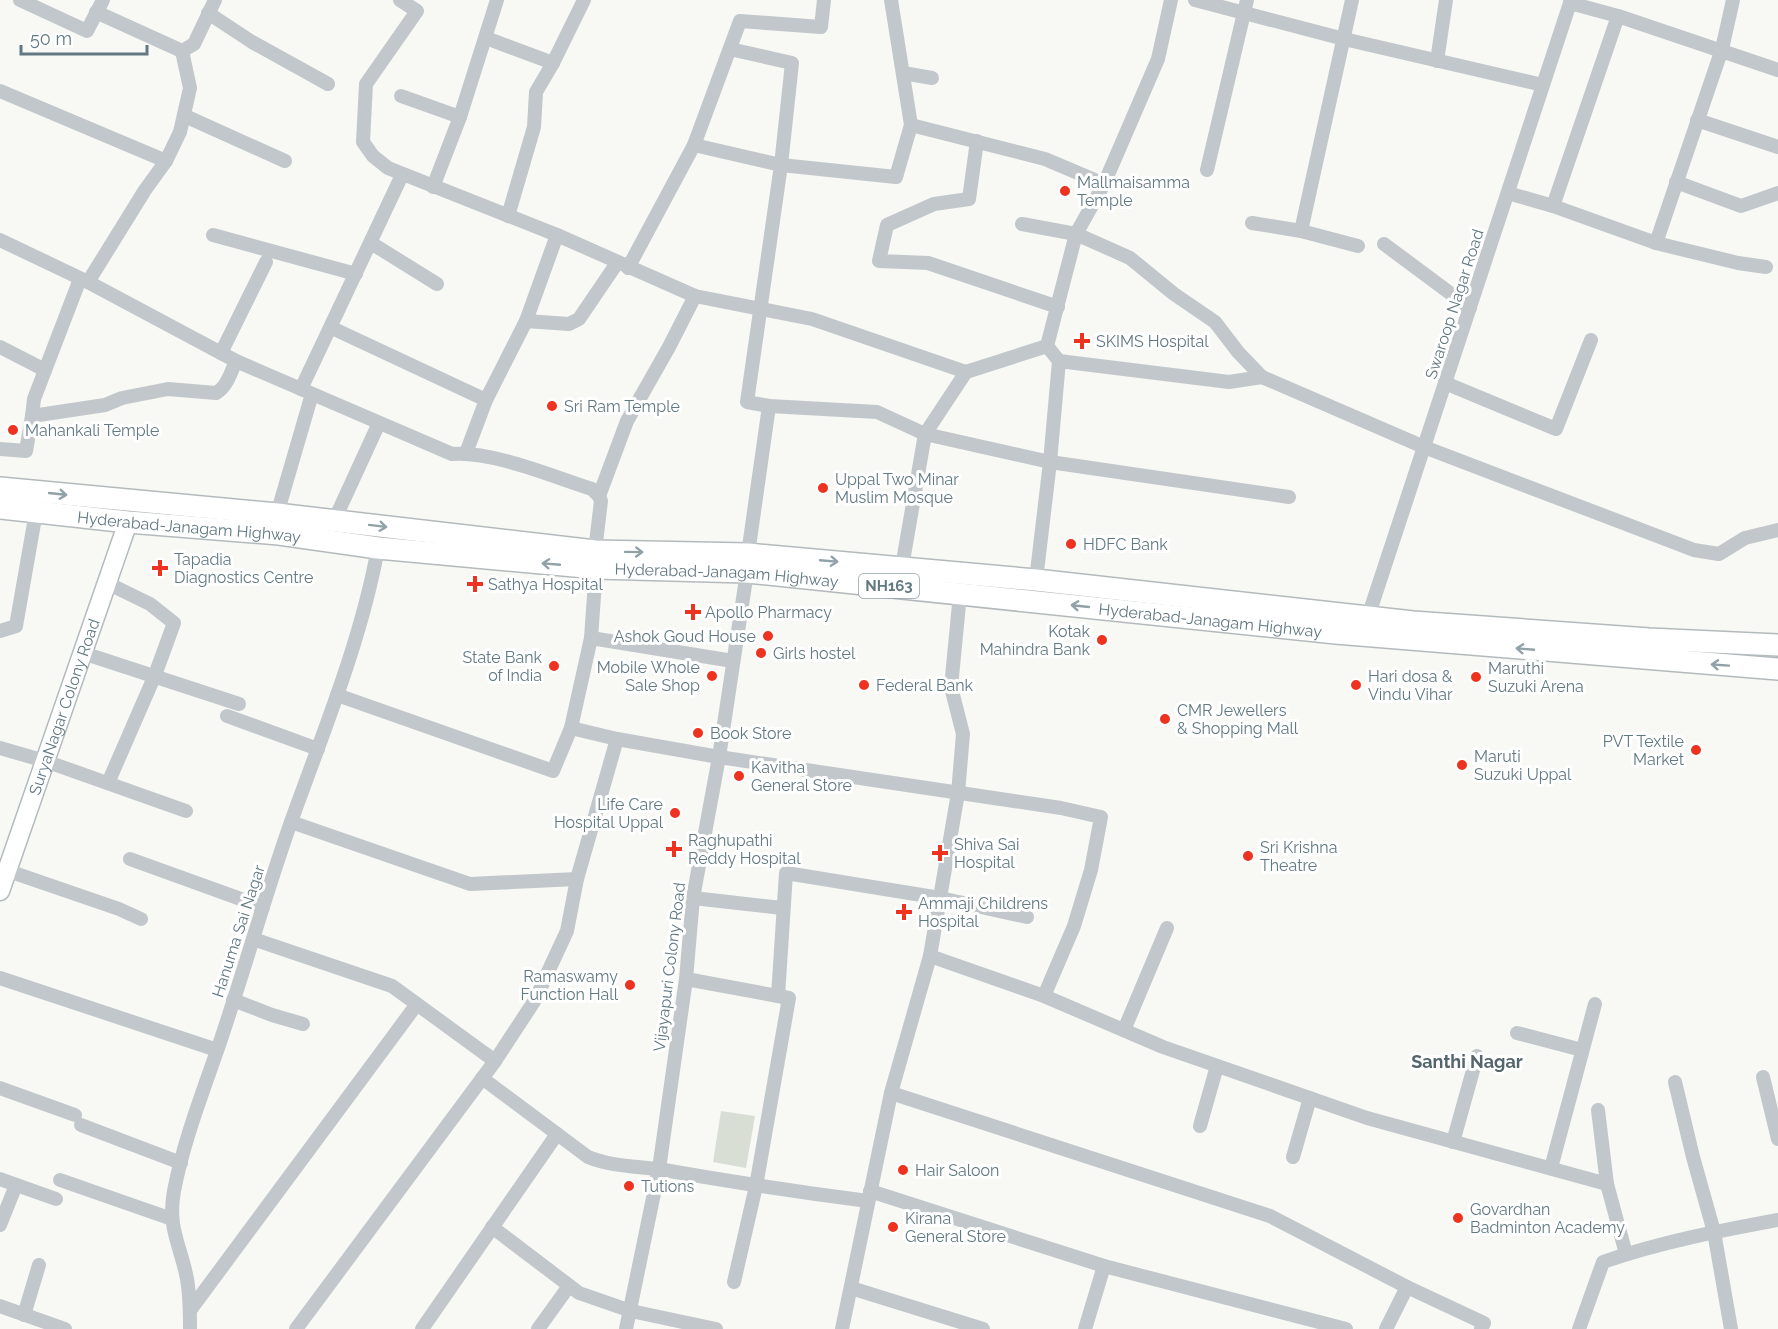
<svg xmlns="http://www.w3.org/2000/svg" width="1778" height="1329" viewBox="0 0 1778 1329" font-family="Raleway,sans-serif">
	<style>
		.green { fill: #d9ded4 }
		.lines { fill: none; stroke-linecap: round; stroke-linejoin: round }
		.secondary-casing { stroke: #b3bbbf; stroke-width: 21 }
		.trunk-casing { stroke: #b4babc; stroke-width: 24 }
		.minor { stroke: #c1c7ca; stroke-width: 14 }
		.secondary { stroke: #fff; stroke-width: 18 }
		.trunk { stroke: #fff; stroke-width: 21 }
		.oneway { stroke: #90a1a8 }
		.poi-dot { fill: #ed3220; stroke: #fff; stroke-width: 2 }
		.labels { text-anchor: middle; stroke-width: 6; stroke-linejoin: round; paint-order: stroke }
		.shield { fill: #fff; stroke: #90a1a8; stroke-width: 1.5 }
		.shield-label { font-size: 15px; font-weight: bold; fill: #617982 }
		.poi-label { font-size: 16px; fill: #617982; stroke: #fff; text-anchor: start }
		.street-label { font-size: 16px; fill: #617982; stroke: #fff }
		.neighbourhood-label { font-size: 18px; font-weight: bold; fill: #54656d; stroke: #fff }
	</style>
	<rect width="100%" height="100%" fill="#f8f8f5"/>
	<!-- green -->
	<path class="green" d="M 721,1111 L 755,1116 L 746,1168 L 713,1162 Z"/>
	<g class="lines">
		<defs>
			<g id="secondary">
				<path id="s1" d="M 0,891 L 128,522"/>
			</g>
			<g id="trunk">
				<path d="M 0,488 L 277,514 L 595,551 L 748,554 L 1036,580 L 1413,622 L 1649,639 L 1778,645"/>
				<path id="s2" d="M 0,508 L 128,522 L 279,534 L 378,548 L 596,568 L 747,572 L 1336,633 L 1778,669"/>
			</g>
		</defs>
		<!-- secondary casing -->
		<use href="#secondary" class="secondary-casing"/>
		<!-- trunk casing -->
		<use href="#trunk" class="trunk-casing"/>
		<!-- minor -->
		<g class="minor">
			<path d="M 20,0 L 87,31 L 103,0"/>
			<path d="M 400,0 L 417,11 L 366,84 L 363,142 L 373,156 L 388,168 L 557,235 L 695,296 L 812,319 L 966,372"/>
			<path d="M 1195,0 L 1344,39 L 1543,85"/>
			<path d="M 1570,3 L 1618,16 L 1778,70"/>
			<path d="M 96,12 L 182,51"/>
			<path d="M 208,13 L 252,42 L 328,84"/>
			<path d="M 486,38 L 553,63"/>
			<path d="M 730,49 L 792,63 L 781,165 L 747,402 L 769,406 L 748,554"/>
			<path d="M 1437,61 L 1446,0"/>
			<path d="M 903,73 L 932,78"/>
			<path d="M 0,91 L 166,161"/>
			<path d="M 401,96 L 460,117"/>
			<path d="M 185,116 L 285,161"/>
			<path d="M 1697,120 L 1778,147"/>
			<path d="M 911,125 L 1045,159 L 1104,184"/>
			<path d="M 977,141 L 969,199 L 934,204 L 887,225 L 879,261 L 928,263 L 1058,307"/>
			<path d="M 694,145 L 781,165 L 896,177 L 911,125 L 891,0"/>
			<path d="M 1207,170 L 1247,0"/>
			<path d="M 1676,182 L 1741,206 L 1778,193"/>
			<path d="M 433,187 L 460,117 L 497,0"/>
			<path d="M 1508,193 L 1553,206 L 1656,243 L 1722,49 L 1733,0"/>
			<path d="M 1553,206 L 1618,16"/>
			<path d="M 508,216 L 534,127 L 536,92 L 553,63 L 584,0"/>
			<path d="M 1252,223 L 1301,231 L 1358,246"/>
			<path d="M 1022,224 L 1076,234 L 1130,258 L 1174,294 L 1215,322 L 1238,352 L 1262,377 L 1424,447 L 1694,550 L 1719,554 L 1745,538 L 1778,530"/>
			<path d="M 1301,231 L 1352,0"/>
			<path d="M 213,235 L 356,274"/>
			<path d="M 0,240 L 88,282 L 236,361 L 452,454 C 493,451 551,476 592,489 L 599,496 L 601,501 L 595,551"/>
			<path d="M 371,243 L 437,284"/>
			<path d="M 1656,243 L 1738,263 L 1766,267"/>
			<path d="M 1384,244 L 1470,308"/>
			<path d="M 628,268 L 694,145 L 740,21 L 821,27 L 824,0"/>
			<path d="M 88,282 L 145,190 L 166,161 L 180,132 L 190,88 L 182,51 L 194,44 L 215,0"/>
			<path d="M 526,321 L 557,235"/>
			<path d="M 332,328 L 486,400"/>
			<path d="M 0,347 L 45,370"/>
			<path d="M 221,353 L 266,262"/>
			<path d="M 1059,361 L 1229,382 L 1262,377"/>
			<path d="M 1445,383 L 1556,429 L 1591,340"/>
			<path d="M 301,389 L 402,175"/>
			<path d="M 769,406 L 877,412 L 925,434 L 1050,462 L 1289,497"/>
			<path d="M 32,416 L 34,399 L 80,279"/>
			<path d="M 0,449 L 26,451 L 32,416 L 105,405 L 122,398 L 168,389 L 216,393 C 227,387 231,372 236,361"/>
			<path d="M 466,453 L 486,400 L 526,321 L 569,324 L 579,319 L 617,263"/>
			<path d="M 599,496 L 627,421 L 669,347 L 695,296"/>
			<path d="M 277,514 L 312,394"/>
			<path d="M 334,521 L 379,423"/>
			<path d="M 902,567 L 925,434 L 966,372 L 1047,346 L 1076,234 L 1104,184 L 1158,59 L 1171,0"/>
			<path d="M 1036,580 L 1050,462 L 1059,361 L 1047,346"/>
			<path d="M 107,583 L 150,604 L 174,623 L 155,675 L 108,783"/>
			<path d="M 1368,617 L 1571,0"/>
			<path d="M 0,631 L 16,626 L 36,512"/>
			<path d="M 591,638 L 733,661"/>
			<path d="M 83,653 L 239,704"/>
			<path d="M 337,695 L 553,771 L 571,728 L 591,638 L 596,568"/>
			<path d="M 227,716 L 318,749"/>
			<path d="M 571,728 L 617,739 L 719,757 L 1061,808 L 1101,817 L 1091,870 L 1074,926 L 1044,996"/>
			<path d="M 0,748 L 45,761 L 186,811"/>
			<path d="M 291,822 L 470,884 L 577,879"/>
			<path d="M 130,859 L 263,907"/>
			<path d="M 0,868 L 119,909 L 141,919"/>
			<path d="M 693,898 L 782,908"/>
			<path d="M 253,939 L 392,986 L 495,1061"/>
			<path d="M 930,956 L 1044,996 L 1163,1047 L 1367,1118 L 1607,1184 L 1626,1254"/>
			<path d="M 0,978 L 217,1050"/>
			<path d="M 686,979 L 789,998 L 756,1186 L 734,1282"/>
			<path d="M 778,996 L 786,873 L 940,898 L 1027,917"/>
			<path d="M 233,1000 L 272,1015 L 303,1024"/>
			<path d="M 1124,1030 L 1167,928"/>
			<path d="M 1517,1033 L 1582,1050"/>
			<path d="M 1763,1077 L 1778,1139"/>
			<path d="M 482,1078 L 588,1157 C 613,1167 638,1166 664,1170 C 732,1182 799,1192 868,1201"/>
			<path d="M 1675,1082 L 1693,1157 L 1714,1232 L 1731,1329"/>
			<path d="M 0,1088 L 75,1115"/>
			<path d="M 891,1093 L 1270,1216 L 1407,1287 L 1484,1323 L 1481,1329"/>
			<path d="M 1598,1110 L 1607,1184"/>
			<path d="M 81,1125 L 181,1163"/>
			<path d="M 1200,1126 L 1217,1066"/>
			<path d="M 1453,1142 L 1477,1056"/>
			<path d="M 1293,1157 L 1310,1098"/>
			<path d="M 1551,1168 L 1595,1004"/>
			<path d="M 0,1179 L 56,1199"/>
			<path d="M 60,1180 L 172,1219"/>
			<path d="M 870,1191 L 1104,1266 L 1346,1329"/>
			<path d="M 0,1225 L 16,1185"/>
			<path d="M 492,1227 L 579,1293 L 631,1311 L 716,1329"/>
			<path d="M 851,1288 L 983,1329"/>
			<path d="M 0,1306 L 65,1329"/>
			<path d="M 191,1309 L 417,1004"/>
			<path d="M 24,1315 L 39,1265"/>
			<path d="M 190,1329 C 190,1312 190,1296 187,1279 C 181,1246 167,1228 174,1191 C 183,1143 202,1094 218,1048 C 244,972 265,895 292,819 C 324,730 361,641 378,548"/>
			<path d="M 296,1329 L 495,1061 L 535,1000 L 567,931 L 577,879 L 617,739"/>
			<path d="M 422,1329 L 557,1134"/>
			<path d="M 538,1329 L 569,1286"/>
			<path d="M 626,1329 L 659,1169 L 686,979 L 693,898 L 719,757 L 747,572"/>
			<path d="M 842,1329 L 891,1093 L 930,956 L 958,793 L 963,734 L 951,687 L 960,594"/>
			<path d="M 1085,1329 L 1104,1266"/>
			<path d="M 1386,1329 L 1407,1287"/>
			<path d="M 1579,1329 L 1603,1262 C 1660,1242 1719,1231 1778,1220"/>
		</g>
		<!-- secondary -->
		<use href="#secondary" class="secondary"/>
		<!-- trunk -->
		<use href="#trunk" class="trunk"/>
	</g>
	<!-- one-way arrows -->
	<defs><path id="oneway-shaft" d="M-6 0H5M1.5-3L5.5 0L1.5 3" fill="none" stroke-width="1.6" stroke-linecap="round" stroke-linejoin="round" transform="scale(1.5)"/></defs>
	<g class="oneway">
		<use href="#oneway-shaft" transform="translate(58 494) rotate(6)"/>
		<use href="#oneway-shaft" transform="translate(378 526) rotate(7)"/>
		<use href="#oneway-shaft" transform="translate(634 552) rotate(1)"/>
		<use href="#oneway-shaft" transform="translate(829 561) rotate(5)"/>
		<use href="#oneway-shaft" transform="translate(551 564) rotate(-175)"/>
		<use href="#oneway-shaft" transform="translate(1080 606) rotate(-174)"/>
		<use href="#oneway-shaft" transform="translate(1525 649) rotate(-175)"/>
		<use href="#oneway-shaft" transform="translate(1720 665) rotate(-176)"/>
	</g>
	<!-- markers -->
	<g class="poi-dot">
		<circle cx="1065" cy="191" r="6"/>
		<path d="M1079 332h6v6h6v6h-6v6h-6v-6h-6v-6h6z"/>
		<circle cx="552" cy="406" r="6"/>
		<circle cx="13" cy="430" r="6"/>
		<circle cx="823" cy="488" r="6"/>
		<circle cx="1071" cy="544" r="6"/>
		<path d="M157 559h6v6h6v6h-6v6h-6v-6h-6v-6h6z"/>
		<path d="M472 575h6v6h6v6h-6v6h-6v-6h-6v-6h6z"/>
		<path d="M690 603h6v6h6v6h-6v6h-6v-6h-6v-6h6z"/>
		<circle cx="768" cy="636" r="6"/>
		<circle cx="1102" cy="640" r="6"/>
		<circle cx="761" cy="653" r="6"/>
		<circle cx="554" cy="666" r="6"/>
		<circle cx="712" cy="676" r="6"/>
		<circle cx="1476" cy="677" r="6"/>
		<circle cx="864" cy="685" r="6"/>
		<circle cx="1356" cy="685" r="6"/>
		<circle cx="1165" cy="719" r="6"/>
		<circle cx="698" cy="733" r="6"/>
		<circle cx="1696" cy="750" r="6"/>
		<circle cx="1462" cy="765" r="6"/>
		<circle cx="739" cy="776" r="6"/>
		<circle cx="675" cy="813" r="6"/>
		<path d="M671 840h6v6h6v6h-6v6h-6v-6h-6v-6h6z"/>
		<path d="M937 844h6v6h6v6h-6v6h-6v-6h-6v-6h6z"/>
		<circle cx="1248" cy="856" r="6"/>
		<path d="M901 903h6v6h6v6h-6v6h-6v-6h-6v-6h6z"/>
		<circle cx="630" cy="985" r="6"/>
		<circle cx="903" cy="1170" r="6"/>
		<circle cx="629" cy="1186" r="6"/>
		<circle cx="1458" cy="1218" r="6"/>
		<circle cx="893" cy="1227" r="6"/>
	</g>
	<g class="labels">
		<!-- shield labels -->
		<rect class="shield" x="859" y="574" width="60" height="24" rx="4.5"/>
		<g class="shield-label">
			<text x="889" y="591">NH163</text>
		</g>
		<!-- poi labels -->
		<g class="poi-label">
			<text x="1077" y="188">Mallmaisamma<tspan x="1077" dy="18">Temple</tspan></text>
			<text x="1096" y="347">SKIMS Hospital</text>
			<text x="564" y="412">Sri Ram Temple</text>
			<text x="25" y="436">Mahankali Temple</text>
			<text x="835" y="485">Uppal Two Minar<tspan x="835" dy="18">Muslim Mosque</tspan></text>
			<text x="1083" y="550">HDFC Bank</text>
			<text x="174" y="565">Tapadia<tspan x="174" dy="18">Diagnostics Centre</tspan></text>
			<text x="488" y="590">Sathya Hospital</text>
			<text x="705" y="618">Apollo Pharmacy</text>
			<text x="1090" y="637" text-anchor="end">Kotak<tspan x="1090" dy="18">Mahindra Bank</tspan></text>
			<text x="756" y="642" text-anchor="end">Ashok Goud House</text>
			<text x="773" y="659">Girls hostel</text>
			<text x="542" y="663" text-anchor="end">State Bank<tspan x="542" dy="18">of India</tspan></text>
			<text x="700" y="673" text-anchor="end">Mobile Whole<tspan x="700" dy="18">Sale Shop</tspan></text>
			<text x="1488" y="674">Maruthi<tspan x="1488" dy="18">Suzuki Arena</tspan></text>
			<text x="1368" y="682">Hari dosa &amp;<tspan x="1368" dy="18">Vindu Vihar</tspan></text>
			<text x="876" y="691">Federal Bank</text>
			<text x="1177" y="716">CMR Jewellers<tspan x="1177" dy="18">&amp; Shopping Mall</tspan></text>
			<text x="710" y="739">Book Store</text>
			<text x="1684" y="747" text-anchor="end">PVT Textile<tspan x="1684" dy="18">Market</tspan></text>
			<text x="1474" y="762">Maruti<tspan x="1474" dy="18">Suzuki Uppal</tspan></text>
			<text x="751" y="773">Kavitha<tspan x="751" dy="18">General Store</tspan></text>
			<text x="663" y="810" text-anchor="end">Life Care<tspan x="663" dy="18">Hospital Uppal</tspan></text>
			<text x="688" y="846">Raghupathi<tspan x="688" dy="18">Reddy Hospital</tspan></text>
			<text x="954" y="850">Shiva Sai<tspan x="954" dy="18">Hospital</tspan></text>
			<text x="1260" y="853">Sri Krishna<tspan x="1260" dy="18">Theatre</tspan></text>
			<text x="918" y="909">Ammaji Childrens<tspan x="918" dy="18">Hospital</tspan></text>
			<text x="618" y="982" text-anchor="end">Ramaswamy<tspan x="618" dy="18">Function Hall</tspan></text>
			<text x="915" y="1176">Hair Saloon</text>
			<text x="641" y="1192">Tutions</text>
			<text x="1470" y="1215">Govardhan<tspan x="1470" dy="18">Badminton Academy</tspan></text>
			<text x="905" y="1224">Kirana<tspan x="905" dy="18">General Store</tspan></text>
		</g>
		<!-- street labels -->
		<g class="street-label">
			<text transform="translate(1454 304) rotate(-72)" y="6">Swaroop Nagar Road</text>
			<text dy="6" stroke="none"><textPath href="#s2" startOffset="190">Hyderabad-Janagam Highway</textPath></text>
			<text dy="6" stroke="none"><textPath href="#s2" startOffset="730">Hyderabad-Janagam Highway</textPath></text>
			<text dy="6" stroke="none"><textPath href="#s2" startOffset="1216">Hyderabad-Janagam Highway</textPath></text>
			<text dy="6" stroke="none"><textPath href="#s1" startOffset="195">SuryaNagar Colony Road</textPath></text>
			<text transform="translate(238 931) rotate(-72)" y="6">Hanuma Sai Nagar</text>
			<text transform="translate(669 967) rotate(-83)" y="6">Vijayapuri Colony Road</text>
		</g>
		<!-- neighbourhood labels -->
		<g class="neighbourhood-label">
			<text x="1467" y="1068">Santhi Nagar</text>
		</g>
	</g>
	<!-- scale -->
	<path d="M21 45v9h126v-9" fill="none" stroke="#617982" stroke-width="3"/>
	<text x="30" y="45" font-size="18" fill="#617982" stroke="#ffffff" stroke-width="4.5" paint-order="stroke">50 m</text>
</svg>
